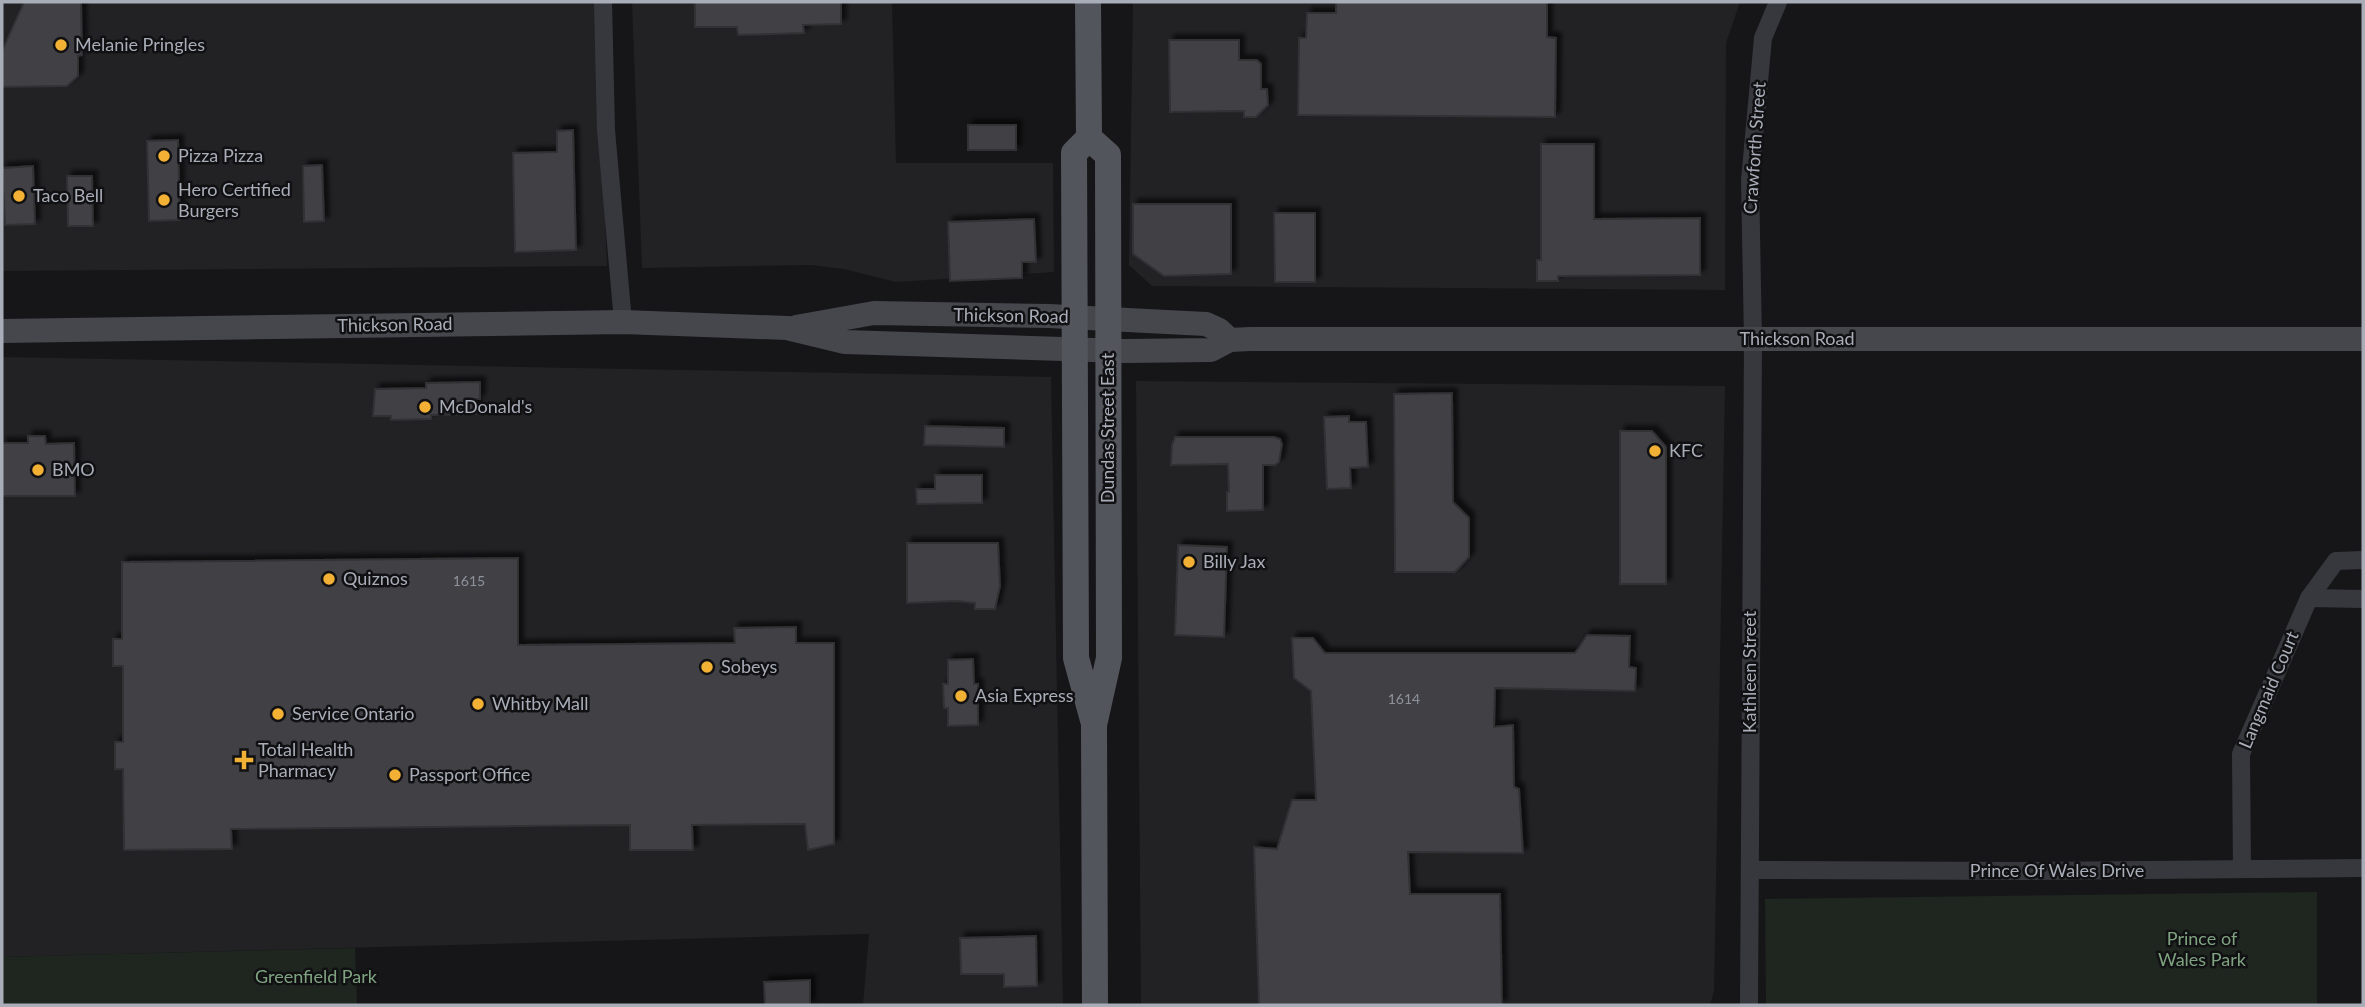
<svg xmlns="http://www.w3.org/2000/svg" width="2365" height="1007" viewBox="0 0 2365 1007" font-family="Lato,sans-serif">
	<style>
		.built { fill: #222225 }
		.green { fill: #1e261f }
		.building { fill: #404145; stroke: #303034; stroke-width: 2; filter: url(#shadow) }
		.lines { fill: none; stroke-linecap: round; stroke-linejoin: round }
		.minor { stroke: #37383d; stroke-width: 18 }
		.secondary { stroke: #45474d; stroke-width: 24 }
		.primary { stroke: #53555c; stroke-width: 26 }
		.poi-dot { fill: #f2b134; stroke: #111113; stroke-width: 2.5 }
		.labels { text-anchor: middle; stroke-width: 5; stroke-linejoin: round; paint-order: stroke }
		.number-label { font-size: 14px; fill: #8e929b }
		.poi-label { font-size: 18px; fill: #a8adb8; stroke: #111113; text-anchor: start }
		.street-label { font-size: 18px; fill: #a8adb8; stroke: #111113 }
		.park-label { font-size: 18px; fill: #7fa381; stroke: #111113 }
	</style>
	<defs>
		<filter id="shadow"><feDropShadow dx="5" dy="-5" stdDeviation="2" flood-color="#0009"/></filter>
	</defs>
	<rect width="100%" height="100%" fill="#161618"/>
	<!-- built -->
	<g class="built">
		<path d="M 2,2 L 596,2 L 607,266 L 2,271 Z"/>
		<path d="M 632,2 L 892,2 L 896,163 L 1053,163 L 1054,272 L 896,282 L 844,269 L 811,265 L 642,268 Z"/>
		<path d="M 1133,2 L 1740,2 L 1726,43 L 1725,290 L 1152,286 L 1129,265 Z"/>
		<path d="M 2,357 L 1051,377 L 1063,1005 L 863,1005 L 869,934 L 2,957 Z"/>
		<path d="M 1136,381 L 1725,386 L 1714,991 L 1710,1005 L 1141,1005 Z"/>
	</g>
	<!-- green -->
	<g class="green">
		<path d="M 2317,892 L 2317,1005 L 1766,1005 L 1765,899 Z"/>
		<path d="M 355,948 L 357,1005 L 2,1005 L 2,957 Z"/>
	</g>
	<!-- building -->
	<g class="building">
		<path d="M 24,2 L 81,2 L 82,55 L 78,56 L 78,76 L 67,86 L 2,87 L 2,51 Z"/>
		<path d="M 695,2 L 841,2 L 841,24 L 803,25 L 804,33 L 738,35 L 737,27 L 695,27 Z"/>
		<path d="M 1336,2 L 1547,2 L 1547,37 L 1556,38 L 1555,117 L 1298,115 L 1299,38 L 1306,38 L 1307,13 L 1336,13 Z"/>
		<path d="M 1169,40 L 1239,40 L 1239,60 L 1257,60 L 1261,64 L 1261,89 L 1267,89 L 1268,105 L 1256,117 L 1244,117 L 1244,111 L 1170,112 Z"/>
		<rect x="968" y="125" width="48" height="25"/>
		<path d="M 573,130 L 576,250 L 515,252 L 513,153 L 557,152 L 557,131 Z"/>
		<path d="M 178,140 L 180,220 L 149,221 L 147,141 Z"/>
		<path d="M 1541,144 L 1594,144 L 1594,219 L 1700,218 L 1700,275 L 1558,276 L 1558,281 L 1537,281 L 1537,260 L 1541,260 Z"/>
		<path d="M 322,165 L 324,221 L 304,222 L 303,166 Z"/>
		<path d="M 33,166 L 35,224 L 5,225 L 2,168 Z"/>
		<path d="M 67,176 L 92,176 L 93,226 L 68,226 Z"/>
		<path d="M 1133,204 L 1231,204 L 1231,274 L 1164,276 L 1133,254 Z"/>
		<path d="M 1274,213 L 1315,213 L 1315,282 L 1275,282 Z"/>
		<path d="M 1034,219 L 1036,262 L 1022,262 L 1022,278 L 950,281 L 948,222 Z"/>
		<path d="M 480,382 L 480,399 L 476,399 L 476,414 L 431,415 L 431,419 L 391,420 L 391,416 L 373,416 L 375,389 L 426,388 L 426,383 Z"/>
		<path d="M 1452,393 L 1453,502 L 1469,518 L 1469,557 L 1455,572 L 1395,572 L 1394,394 Z"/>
		<path d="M 1349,416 L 1349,422 L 1366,422 L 1368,467 L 1350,468 L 1351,488 L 1327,489 L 1324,417 Z"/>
		<path d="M 925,426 L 1004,428 L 1004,447 L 924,445 Z"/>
		<path d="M 1620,431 L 1652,431 L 1666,447 L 1666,584 L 1620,584 Z"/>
		<path d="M 28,436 L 45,436 L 46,444 L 74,443 L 75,496 L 2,496 L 2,443 L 28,443 Z"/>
		<path d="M 1175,437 L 1274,437 L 1280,439 L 1282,444 L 1279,462 L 1275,465 L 1263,465 L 1263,510 L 1227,511 L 1227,492 L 1229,492 L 1228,464 L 1171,465 L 1172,445 Z"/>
		<path d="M 935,475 L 982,475 L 982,503 L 917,504 L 916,489 L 935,489 Z"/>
		<path d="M 907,543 L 998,543 L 1000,586 L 995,609 L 975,609 L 975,603 L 957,601 L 907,603 Z"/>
		<path d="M 1178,545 L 1227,547 L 1224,637 L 1175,635 Z"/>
		<path d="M 518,558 L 518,645 L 735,643 L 734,628 L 796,627 L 796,643 L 834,643 L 834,844 L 808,850 L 805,824 L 692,825 L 693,850 L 630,850 L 630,825 L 231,829 L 232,849 L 124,850 L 123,769 L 115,769 L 115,742 L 123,742 L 123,666 L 113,666 L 113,639 L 122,639 L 122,562 Z"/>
		<path d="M 1587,635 L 1630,636 L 1629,667 L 1636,668 L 1635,691 L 1495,688 L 1494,727 L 1513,725 L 1514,787 L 1519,789 L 1523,853 L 1408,852 L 1410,894 L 1500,894 L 1502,1005 L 1259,1005 L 1254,847 L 1277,849 L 1292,800 L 1316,800 L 1311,691 L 1294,678 L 1292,638 L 1313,638 L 1325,653 L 1575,653 Z"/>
		<path d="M 973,659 L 974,684 L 978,684 L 978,725 L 948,726 L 948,708 L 944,708 L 943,684 L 948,684 L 948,660 Z"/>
		<path d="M 1036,936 L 1037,986 L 1004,987 L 1004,974 L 961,974 L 960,938 Z"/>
		<path d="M 810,980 L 810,1005 L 765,1005 L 764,982 Z"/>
	</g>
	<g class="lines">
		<!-- minor -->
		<g class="minor">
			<path d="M 603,2 L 606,130 L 623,322"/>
			<path d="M 2309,598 L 2363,599"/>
			<path d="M 2242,869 L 2241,754 L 2309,598 L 2336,561 L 2363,560"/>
			<path d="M 1750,870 L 2020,871 L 2363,868"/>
			<path d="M 1749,1005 L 1753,339 L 1750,180 L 1763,38 L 1778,2"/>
		</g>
		<!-- secondary -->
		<g class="secondary">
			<path d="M 796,327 L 874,313 L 1049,316 L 1206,324 L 1219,330 L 1230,340"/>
			<path d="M 2,331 L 623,322 L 787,328 L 845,342 L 1125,351 L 1211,350 L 1230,340 L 1250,339 L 2363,339"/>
		</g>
		<!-- primary -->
		<g class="primary">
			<path d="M 1088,2 L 1089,138 L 1074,153 L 1076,658 L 1093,720"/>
			<path d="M 1089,138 L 1108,155 L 1109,658 L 1094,725 L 1095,1005"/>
		</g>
	</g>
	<!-- markers -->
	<g class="poi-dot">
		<circle cx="61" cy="45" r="7"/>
		<circle cx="164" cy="156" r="7"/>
		<circle cx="19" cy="196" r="7"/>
		<circle cx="164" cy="200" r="7"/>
		<circle cx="425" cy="407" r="7"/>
		<circle cx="1655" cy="451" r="7"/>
		<circle cx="38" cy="470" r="7"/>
		<circle cx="1189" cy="562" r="7"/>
		<circle cx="329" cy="579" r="7"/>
		<circle cx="707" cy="667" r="7"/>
		<circle cx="961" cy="696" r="7"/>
		<circle cx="478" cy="704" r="7"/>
		<circle cx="278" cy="714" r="7"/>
		<path d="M240.5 749.5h7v7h7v7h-7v7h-7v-7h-7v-7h7z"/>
		<circle cx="395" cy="775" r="7"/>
	</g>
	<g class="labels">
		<!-- number labels -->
		<g class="number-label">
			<text x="469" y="586">1615</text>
			<text x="1404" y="704">1614</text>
		</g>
		<!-- poi labels -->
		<g class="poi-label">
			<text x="75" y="51">Melanie Pringles</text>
			<text x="178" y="162">Pizza Pizza</text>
			<text x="178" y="196">Hero Certified<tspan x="178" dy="21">Burgers</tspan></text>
			<text x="33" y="202">Taco Bell</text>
			<text x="439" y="413">McDonald's</text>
			<text x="1669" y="457">KFC</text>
			<text x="52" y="476">BMO</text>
			<text x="1203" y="568">Billy Jax</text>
			<text x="343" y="585">Quiznos</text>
			<text x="721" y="673">Sobeys</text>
			<text x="975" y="702">Asia Express</text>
			<text x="492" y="710">Whitby Mall</text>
			<text x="292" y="720">Service Ontario</text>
			<text x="258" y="756">Total Health<tspan x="258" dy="21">Pharmacy</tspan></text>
			<text x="409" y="781">Passport Office</text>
		</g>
		<!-- street labels -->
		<g class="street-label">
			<text transform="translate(1755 148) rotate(-86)" y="6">Crawforth Street</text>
			<text transform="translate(1011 316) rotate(1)" y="6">Thickson Road</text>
			<text transform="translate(395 325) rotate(-1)" y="6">Thickson Road</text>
			<text x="1797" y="345">Thickson Road</text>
			<text transform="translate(1108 428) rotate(-90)" y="6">Dundas Street East</text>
			<text transform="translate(1750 672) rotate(-90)" y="6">Kathleen Street</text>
			<text transform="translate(2269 690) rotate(-67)" y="6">Langmaid Court</text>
			<text x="2057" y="877">Prince Of Wales Drive</text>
		</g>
		<!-- park labels -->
		<g class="park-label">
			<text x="2202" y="945">Prince of<tspan x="2202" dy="21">Wales Park</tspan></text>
			<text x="316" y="983">Greenfield Park</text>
		</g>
	</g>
	<!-- border -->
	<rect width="2365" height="1007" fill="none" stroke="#a8adb8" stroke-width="7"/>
</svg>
